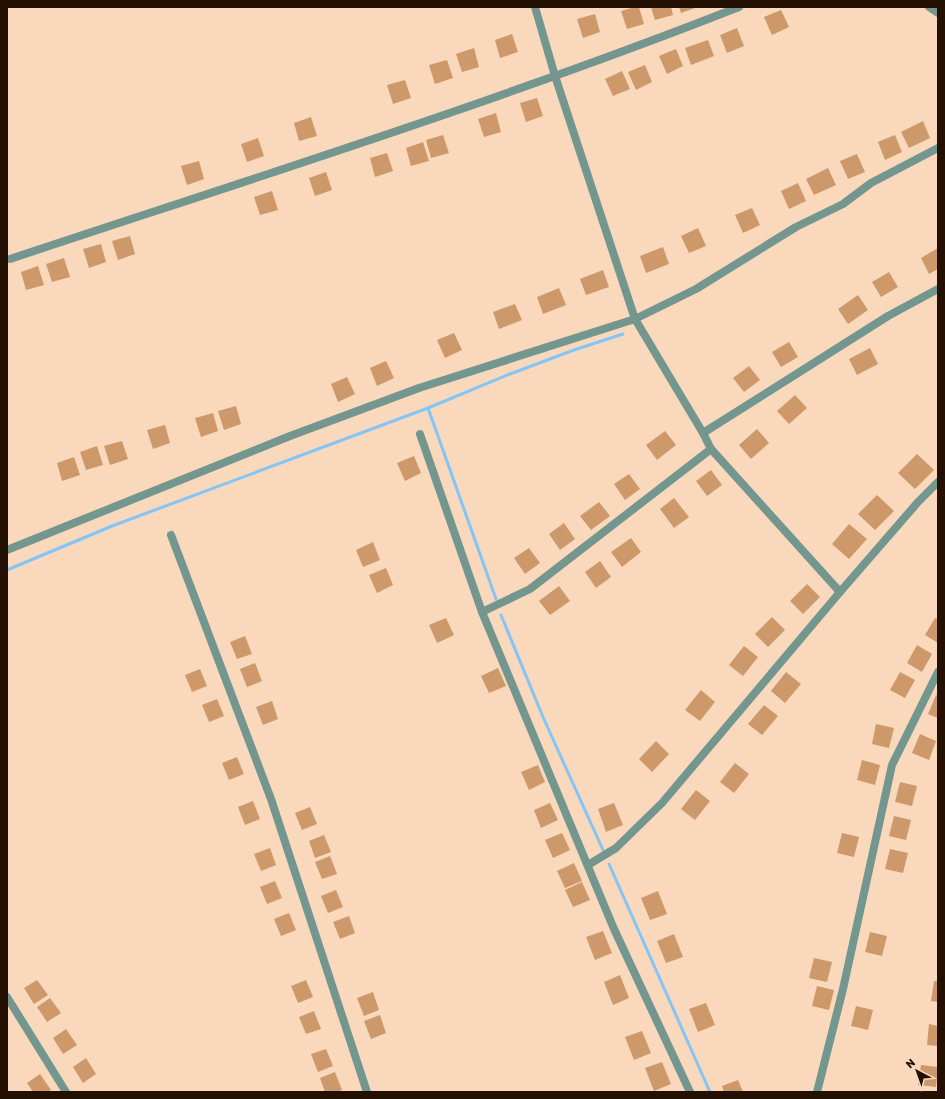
<svg xmlns="http://www.w3.org/2000/svg" width="945" height="1099" viewBox="0 0 945 1099" font-family="Rubik,sans-serif">
	<style>
		.lines { fill: none; stroke-linecap: round; stroke-linejoin: round }
		.stream { stroke: #84c5f7; stroke-width: 3 }
		.building { fill: #cd996b }
		.street { stroke: #73968f; stroke-width: 8 }
	</style>
	<rect width="100%" height="100%" fill="#f9d8bc"/>
	<g class="lines">
		<!-- stream -->
		<g class="stream">
			<path d="M 428,408 L 496,599"/>
			<path d="M 7,570 L 112,526 L 428,408 L 510,374 L 574,350 L 623,334"/>
			<path d="M 501,615 L 543,717 L 603,850"/>
			<path d="M 609,864 L 710,1092"/>
		</g>
	</g>
	<!-- building -->
	<g class="building">
		<path d="M 635,7 L 639,7 L 644,24 L 627,29 L 621,11 Z"/>
		<path d="M 651,7 L 671,7 L 673,15 L 655,20 Z"/>
		<path d="M 679,7 L 698,7 L 681,13 Z"/>
		<path d="M 781,10 L 789,27 L 772,35 L 764,17 Z"/>
		<path d="M 595,14 L 600,32 L 583,38 L 577,19 Z"/>
		<path d="M 737,28 L 744,46 L 727,53 L 720,35 Z"/>
		<path d="M 512,34 L 518,52 L 500,58 L 495,40 Z"/>
		<path d="M 708,40 L 714,56 L 691,65 L 685,48 Z"/>
		<path d="M 474,48 L 479,67 L 462,72 L 456,54 Z"/>
		<path d="M 676,49 L 683,66 L 667,74 L 659,56 Z"/>
		<path d="M 447,60 L 453,78 L 435,84 L 429,65 Z"/>
		<path d="M 645,65 L 652,82 L 636,90 L 628,72 Z"/>
		<path d="M 622,71 L 630,89 L 613,96 L 605,79 Z"/>
		<path d="M 405,80 L 411,98 L 393,104 L 387,85 Z"/>
		<path d="M 537,98 L 543,116 L 526,122 L 520,103 Z"/>
		<path d="M 496,113 L 501,132 L 484,137 L 478,119 Z"/>
		<path d="M 311,117 L 317,136 L 299,141 L 294,123 Z"/>
		<path d="M 923,121 L 930,138 L 909,148 L 901,132 Z"/>
		<path d="M 443,135 L 449,153 L 431,158 L 426,140 Z"/>
		<path d="M 895,135 L 902,152 L 885,160 L 878,142 Z"/>
		<path d="M 258,138 L 264,156 L 247,162 L 241,144 Z"/>
		<path d="M 423,142 L 429,161 L 411,166 L 406,148 Z"/>
		<path d="M 387,153 L 393,171 L 375,177 L 370,158 Z"/>
		<path d="M 857,154 L 865,172 L 848,179 L 840,161 Z"/>
		<path d="M 199,161 L 204,179 L 187,185 L 181,166 Z"/>
		<path d="M 828,168 L 836,185 L 814,195 L 806,179 Z"/>
		<path d="M 326,172 L 332,190 L 315,196 L 309,178 Z"/>
		<path d="M 798,183 L 806,201 L 789,209 L 781,191 Z"/>
		<path d="M 272,191 L 278,210 L 260,215 L 254,197 Z"/>
		<path d="M 752,208 L 760,225 L 743,233 L 735,215 Z"/>
		<path d="M 698,228 L 706,246 L 689,253 L 681,236 Z"/>
		<path d="M 130,236 L 135,254 L 118,260 L 112,241 Z"/>
		<path d="M 101,244 L 106,262 L 89,268 L 83,249 Z"/>
		<path d="M 663,247 L 669,264 L 646,273 L 640,256 Z"/>
		<path d="M 938,248 L 938,269 L 929,274 L 921,258 Z"/>
		<path d="M 64,258 L 70,277 L 52,282 L 46,264 Z"/>
		<path d="M 38,266 L 44,285 L 26,290 L 21,272 Z"/>
		<path d="M 603,270 L 609,287 L 586,295 L 580,279 Z"/>
		<path d="M 889,272 L 898,287 L 881,297 L 872,282 Z"/>
		<path d="M 559,288 L 566,305 L 543,314 L 537,297 Z"/>
		<path d="M 858,295 L 868,310 L 848,324 L 838,309 Z"/>
		<path d="M 515,304 L 522,320 L 499,329 L 493,312 Z"/>
		<path d="M 454,333 L 462,350 L 445,358 L 437,340 Z"/>
		<path d="M 789,342 L 798,357 L 781,367 L 772,352 Z"/>
		<path d="M 870,348 L 878,364 L 857,375 L 849,359 Z"/>
		<path d="M 386,361 L 394,378 L 377,386 L 370,368 Z"/>
		<path d="M 749,366 L 760,380 L 744,392 L 733,378 Z"/>
		<path d="M 347,377 L 355,394 L 338,402 L 331,384 Z"/>
		<path d="M 795,395 L 807,408 L 789,424 L 777,411 Z"/>
		<path d="M 236,406 L 241,424 L 224,430 L 218,411 Z"/>
		<path d="M 213,413 L 218,431 L 201,437 L 195,418 Z"/>
		<path d="M 165,425 L 170,443 L 153,449 L 147,430 Z"/>
		<path d="M 757,429 L 769,443 L 751,459 L 739,445 Z"/>
		<path d="M 665,431 L 676,445 L 657,460 L 646,445 Z"/>
		<path d="M 122,441 L 128,459 L 110,465 L 104,446 Z"/>
		<path d="M 97,446 L 103,465 L 86,470 L 80,452 Z"/>
		<path d="M 917,454 L 934,470 L 915,489 L 898,473 Z"/>
		<path d="M 414,456 L 421,473 L 405,481 L 397,463 Z"/>
		<path d="M 74,457 L 80,475 L 62,481 L 57,463 Z"/>
		<path d="M 711,470 L 722,485 L 707,496 L 696,481 Z"/>
		<path d="M 629,474 L 640,489 L 625,500 L 614,484 Z"/>
		<path d="M 877,495 L 894,511 L 875,530 L 858,514 Z"/>
		<path d="M 674,498 L 689,517 L 674,528 L 660,509 Z"/>
		<path d="M 599,502 L 610,516 L 591,530 L 580,516 Z"/>
		<path d="M 564,523 L 575,539 L 560,550 L 549,534 Z"/>
		<path d="M 849,524 L 867,539 L 849,559 L 832,544 Z"/>
		<path d="M 631,538 L 641,552 L 622,567 L 611,552 Z"/>
		<path d="M 373,542 L 380,560 L 363,567 L 356,550 Z"/>
		<path d="M 529,548 L 540,563 L 525,574 L 514,558 Z"/>
		<path d="M 600,561 L 611,577 L 596,588 L 585,572 Z"/>
		<path d="M 386,568 L 393,585 L 377,593 L 369,575 Z"/>
		<path d="M 807,584 L 820,597 L 803,614 L 790,601 Z"/>
		<path d="M 559,586 L 570,601 L 550,615 L 539,601 Z"/>
		<path d="M 772,617 L 785,630 L 768,647 L 755,634 Z"/>
		<path d="M 446,618 L 454,635 L 437,643 L 429,625 Z"/>
		<path d="M 935,618 L 938,619 L 938,643 L 925,635 Z"/>
		<path d="M 245,636 L 252,654 L 237,659 L 230,642 Z"/>
		<path d="M 917,645 L 932,654 L 922,672 L 907,663 Z"/>
		<path d="M 744,646 L 758,657 L 743,676 L 729,665 Z"/>
		<path d="M 255,663 L 262,681 L 247,687 L 240,669 Z"/>
		<path d="M 498,668 L 506,686 L 489,693 L 481,676 Z"/>
		<path d="M 200,669 L 207,686 L 192,692 L 185,675 Z"/>
		<path d="M 786,672 L 801,684 L 785,703 L 771,691 Z"/>
		<path d="M 900,672 L 915,680 L 905,698 L 890,690 Z"/>
		<path d="M 701,690 L 715,702 L 700,721 L 685,710 Z"/>
		<path d="M 936,695 L 938,696 L 938,718 L 928,714 Z"/>
		<path d="M 217,699 L 224,716 L 209,722 L 202,705 Z"/>
		<path d="M 272,701 L 278,719 L 263,725 L 256,707 Z"/>
		<path d="M 764,705 L 778,716 L 762,735 L 748,724 Z"/>
		<path d="M 876,724 L 894,728 L 889,748 L 872,744 Z"/>
		<path d="M 920,734 L 936,741 L 929,760 L 912,753 Z"/>
		<path d="M 656,741 L 669,754 L 652,772 L 639,759 Z"/>
		<path d="M 237,757 L 244,774 L 229,780 L 222,763 Z"/>
		<path d="M 862,760 L 880,765 L 875,785 L 857,780 Z"/>
		<path d="M 735,763 L 749,774 L 734,793 L 720,782 Z"/>
		<path d="M 538,765 L 545,782 L 529,790 L 521,772 Z"/>
		<path d="M 900,782 L 917,786 L 912,806 L 895,802 Z"/>
		<path d="M 696,790 L 710,801 L 695,820 L 681,809 Z"/>
		<path d="M 253,801 L 260,819 L 245,825 L 238,807 Z"/>
		<path d="M 550,803 L 558,820 L 541,828 L 534,810 Z"/>
		<path d="M 614,803 L 623,825 L 606,832 L 598,809 Z"/>
		<path d="M 310,807 L 317,824 L 302,830 L 295,813 Z"/>
		<path d="M 894,816 L 911,820 L 906,840 L 889,836 Z"/>
		<path d="M 562,833 L 570,850 L 553,858 L 545,840 Z"/>
		<path d="M 842,833 L 859,837 L 854,857 L 837,853 Z"/>
		<path d="M 324,835 L 331,852 L 315,858 L 309,841 Z"/>
		<path d="M 270,848 L 276,865 L 261,871 L 254,854 Z"/>
		<path d="M 890,849 L 908,853 L 903,873 L 885,869 Z"/>
		<path d="M 330,856 L 337,874 L 322,879 L 315,862 Z"/>
		<path d="M 574,863 L 582,881 L 565,888 L 557,871 Z"/>
		<path d="M 275,881 L 282,898 L 267,904 L 260,887 Z"/>
		<path d="M 582,882 L 590,900 L 573,907 L 565,890 Z"/>
		<path d="M 336,890 L 343,907 L 328,913 L 321,896 Z"/>
		<path d="M 658,891 L 667,914 L 650,920 L 641,898 Z"/>
		<path d="M 289,913 L 296,930 L 281,936 L 274,919 Z"/>
		<path d="M 349,916 L 355,933 L 340,939 L 333,922 Z"/>
		<path d="M 603,931 L 612,953 L 595,960 L 586,937 Z"/>
		<path d="M 870,932 L 887,936 L 882,956 L 865,952 Z"/>
		<path d="M 674,934 L 683,957 L 666,963 L 657,941 Z"/>
		<path d="M 814,958 L 832,962 L 827,982 L 809,978 Z"/>
		<path d="M 620,975 L 629,998 L 613,1005 L 604,982 Z"/>
		<path d="M 37,980 L 48,995 L 34,1004 L 24,988 Z"/>
		<path d="M 306,980 L 313,997 L 298,1003 L 291,986 Z"/>
		<path d="M 934,981 L 938,981 L 938,1002 L 931,1001 Z"/>
		<path d="M 817,986 L 834,990 L 829,1010 L 812,1006 Z"/>
		<path d="M 373,992 L 379,1010 L 364,1016 L 357,998 Z"/>
		<path d="M 50,998 L 61,1013 L 47,1022 L 37,1007 Z"/>
		<path d="M 706,1003 L 715,1025 L 698,1032 L 689,1009 Z"/>
		<path d="M 856,1006 L 873,1010 L 868,1030 L 851,1026 Z"/>
		<path d="M 314,1011 L 321,1029 L 306,1034 L 299,1017 Z"/>
		<path d="M 380,1015 L 386,1033 L 371,1039 L 364,1021 Z"/>
		<path d="M 929,1024 L 938,1026 L 938,1046 L 927,1045 Z"/>
		<path d="M 66,1029 L 77,1045 L 63,1054 L 53,1038 Z"/>
		<path d="M 642,1031 L 651,1053 L 634,1060 L 625,1037 Z"/>
		<path d="M 326,1049 L 333,1066 L 318,1072 L 311,1054 Z"/>
		<path d="M 86,1058 L 96,1074 L 83,1083 L 73,1067 Z"/>
		<path d="M 662,1062 L 671,1084 L 654,1091 L 645,1068 Z"/>
		<path d="M 921,1065 L 938,1067 L 936,1087 L 918,1085 Z"/>
		<path d="M 335,1072 L 342,1090 L 336,1092 L 325,1092 L 320,1078 Z"/>
		<path d="M 40,1074 L 51,1090 L 47,1092 L 33,1092 L 27,1083 Z"/>
		<path d="M 738,1080 L 743,1092 L 724,1092 L 722,1086 Z"/>
	</g>
	<g class="lines">
		<!-- street -->
		<g class="street">
			<path d="M 535,7 L 555,76 L 635,319 L 703,433 L 711,449 L 840,592"/>
			<path d="M 929,7 L 938,13"/>
			<path d="M 10,259 C 254,178 500,101 739,7"/>
			<path d="M 703,433 L 888,316 L 938,289"/>
			<path d="M 420,434 L 482,612 L 614,929 L 690,1092"/>
			<path d="M 171,535 L 271,799 L 367,1092"/>
			<path d="M 7,550 L 290,436 L 419,388 L 635,319 L 696,289 L 796,227 L 843,204 L 871,183 L 938,148"/>
			<path d="M 482,612 L 530,589 L 711,449"/>
			<path d="M 588,865 L 616,848 L 662,803 L 840,592 L 918,502 L 938,482"/>
			<path d="M 7,997 L 66,1092"/>
			<path d="M 817,1092 L 843,989 L 892,765 L 938,672"/>
		</g>
	</g>
	<!-- border -->
	<rect width="945" height="1099" fill="none" stroke="#231001" stroke-width="16"/>
	<!-- north arrow -->
	<g transform="translate(917 1071) rotate(319)" stroke="#f9d8bc" stroke-width="3" paint-order="stroke">
	<path d="M0-3L7 15L0 10L-7 15Z" fill="#231001"/>
	<text y="-6" font-size="11" font-weight="bold" text-anchor="middle" fill="#231001">N</text>
	</g>
</svg>
